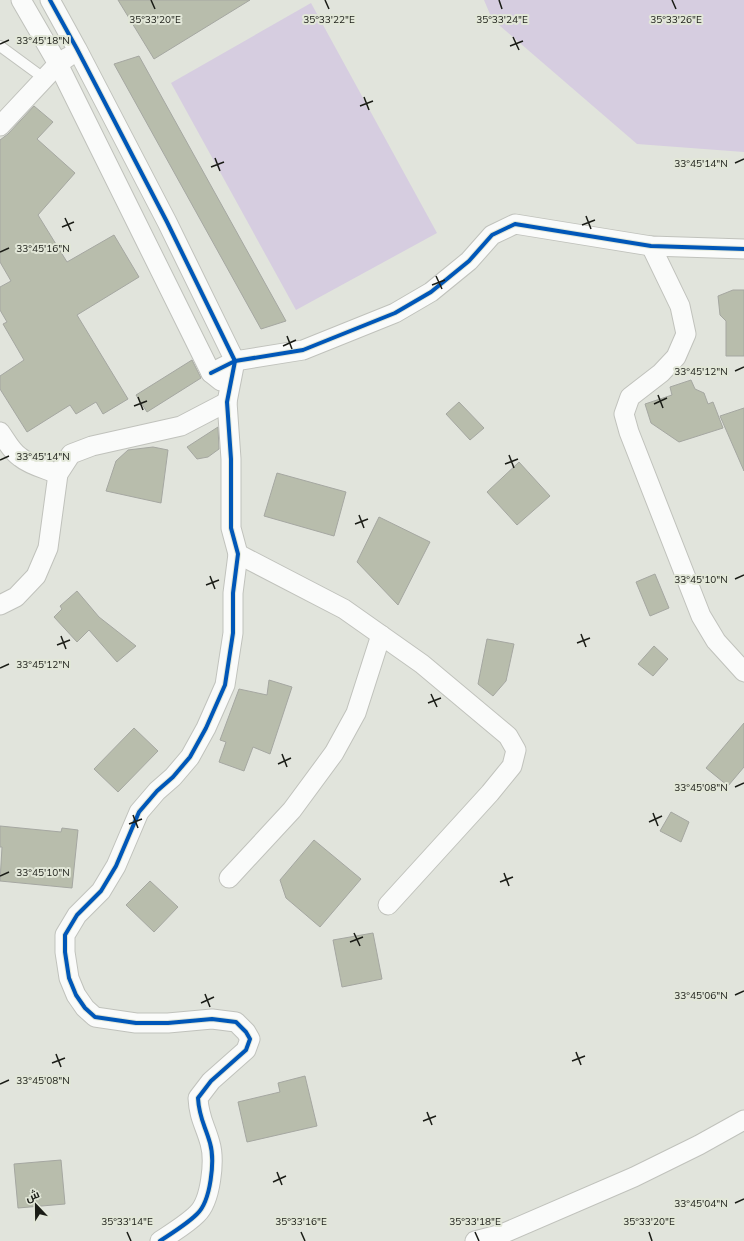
<svg xmlns="http://www.w3.org/2000/svg" width="744" height="1241" viewBox="0 0 744 1241" font-family="Mulish,Cairo,sans-serif">
	<style>
		.green { fill: #d6cde0 }
		.building { fill: #b8bdac; stroke: #a5a7a1 }
		.lines { fill: none; stroke-linecap: round; stroke-linejoin: round }
		.service-casing { stroke: #c0c2bc; stroke-width: 12 }
		.minor-casing { stroke: #c0c2bc; stroke-width: 21 }
		.service { stroke: #fafbfa; stroke-width: 10 }
		.minor { stroke: #fafbfa; stroke-width: 19 }
		.cycleway-casing { stroke: #e2e7d8; stroke-width: 6 }
		.cycleway { stroke: #0057b8; stroke-width: 4 }
		.ticks { fill: none; stroke: #1a1c16; stroke-width: 1.5 }
		.ticks-label { font-size: 10px; text-anchor: middle; fill: #1a1c16; stroke: #e2e7d8; stroke-width: 4; stroke-linejoin: round; paint-order: stroke }
	</style>
	<rect width="100%" height="100%" fill="#e1e4dc"/>
	<!-- green -->
	<g class="green">
		<path d="M 484,0 L 744,0 L 744,152 L 637,144 L 492,19 Z"/>
		<path d="M 311,3 L 437,233 L 296,310 L 171,83 Z"/>
	</g>
	<!-- building -->
	<g class="building">
		<path d="M 118,0 L 250,0 L 154,59 Z"/>
		<path d="M 139,56 L 286,321 L 261,329 L 114,64 Z"/>
		<path d="M 34,106 L 53,122 L 37,139 L 75,173 L 38,215 L 67,262 L 114,235 L 139,277 L 77,315 L 128,399 L 103,414 L 96,402 L 76,414 L 70,405 L 27,432 L 0,389 L 0,376 L 24,360 L 3,324 L 7,322 L 0,310 L 0,287 L 11,281 L 0,262 L 0,140 L 8,134 Z"/>
		<path d="M 733,290 L 744,290 L 744,356 L 726,356 L 726,321 L 720,315 L 718,296 Z"/>
		<path d="M 192,360 L 201,378 L 147,412 L 136,395 Z"/>
		<path d="M 691,380 L 695,389 L 704,393 L 708,404 L 713,402 L 723,428 L 679,442 L 651,423 L 645,404 L 672,395 L 670,387 Z"/>
		<path d="M 459,402 L 484,428 L 470,440 L 446,414 Z"/>
		<path d="M 744,408 L 744,471 L 720,416 Z"/>
		<path d="M 218,427 L 219,449 L 208,457 L 197,459 L 187,447 Z"/>
		<path d="M 153,447 L 168,450 L 161,503 L 106,491 L 116,461 L 128,450 Z"/>
		<path d="M 519,462 L 550,496 L 517,525 L 487,492 Z"/>
		<path d="M 277,473 L 346,492 L 334,536 L 264,516 Z"/>
		<path d="M 379,517 L 430,542 L 398,605 L 357,562 Z"/>
		<path d="M 655,574 L 669,608 L 650,616 L 636,582 Z"/>
		<path d="M 77,591 L 99,617 L 136,646 L 117,662 L 89,630 L 77,642 L 54,617 L 62,609 L 60,606 Z"/>
		<path d="M 487,639 L 514,644 L 506,681 L 493,696 L 478,684 Z"/>
		<path d="M 654,646 L 668,659 L 653,676 L 638,664 Z"/>
		<path d="M 269,680 L 292,687 L 270,754 L 253,747 L 244,771 L 219,762 L 226,742 L 220,740 L 239,689 L 267,695 Z"/>
		<path d="M 744,723 L 744,767 L 728,786 L 706,768 Z"/>
		<path d="M 134,728 L 158,751 L 118,792 L 94,769 Z"/>
		<path d="M 671,812 L 689,822 L 681,842 L 660,831 Z"/>
		<path d="M 0,826 L 61,832 L 62,828 L 78,830 L 72,888 L 0,881 L 2,847 L 0,847 Z"/>
		<path d="M 314,840 L 361,879 L 320,927 L 286,898 L 280,880 Z"/>
		<path d="M 150,881 L 178,907 L 154,932 L 126,905 Z"/>
		<path d="M 373,933 L 382,979 L 342,987 L 333,940 Z"/>
		<path d="M 305,1076 L 317,1126 L 247,1142 L 238,1102 L 280,1092 L 278,1083 Z"/>
		<path d="M 61,1160 L 65,1204 L 18,1208 L 14,1164 Z"/>
	</g>
	<g class="lines">
		<defs>
			<path id="service" d="M 0,46 L 45,79"/>
			<g id="minor">
				<path d="M 21,0 L 58,64 L 211,373 L 221,381"/>
				<path d="M 50,0 L 77,49 L 167,222 L 235,361 L 227,402 L 231,459 L 231,528 L 238,554 L 233,593 L 233,633 L 225,685 L 206,728 L 190,757 L 173,777 L 157,791 L 139,812 L 116,866 L 101,891 L 77,915 L 65,935 L 65,952 L 69,978 L 76,995 L 85,1008 L 95,1017 L 136,1023 L 168,1023 L 212,1019 L 236,1022 L 246,1032 L 250,1039 L 246,1050 L 211,1081 L 198,1098 C 199,1118 205,1125 210,1143 C 215,1160 211,1201 197,1214 C 187,1224 172,1233 160,1241"/>
				<path d="M 0,126 L 58,64 L 68,57"/>
				<path d="M 651,246 L 680,306 L 686,334 L 676,357 L 661,373 L 630,397 L 624,414 L 629,432 L 701,616 L 716,641 L 744,672"/>
				<path d="M 211,373 L 235,361 L 303,350 L 395,313 L 431,292 L 469,261 L 492,235 L 515,224 L 651,246 L 744,249"/>
				<path d="M 0,432 C 6,440 11,451 20,457 C 31,466 46,469 58,474"/>
				<path d="M 238,554 L 344,609 L 422,664 L 508,736 L 516,750 L 512,766 L 490,793 L 388,905"/>
				<path d="M 0,605 L 16,597 L 36,576 L 48,548 L 58,474 L 71,454 L 92,446 L 181,426 L 227,402"/>
				<path d="M 229,878 L 292,810 L 334,753 L 356,713 L 381,635"/>
				<path d="M 475,1241 L 502,1234 L 634,1177 L 699,1145 L 744,1120"/>
			</g>
		</defs>
		<!-- service casing -->
		<use href="#service" class="service-casing"/>
		<!-- minor casing -->
		<use href="#minor" class="minor-casing"/>
		<!-- service -->
		<use href="#service" class="service"/>
		<!-- minor -->
		<use href="#minor" class="minor"/>
		<defs>
			<g id="cycleway">
				<path d="M 50,0 L 77,49 L 167,222 L 235,361 L 227,402 L 231,459 L 231,528 L 238,554 L 233,593 L 233,633 L 225,685 L 206,728 L 190,757 L 173,777 L 157,791 L 139,812 L 116,866 L 101,891 L 77,915 L 65,935 L 65,952 L 69,978 L 76,995 L 85,1008 L 95,1017 L 136,1023 L 168,1023 L 212,1019 L 236,1022 L 246,1032 L 250,1039 L 246,1050 L 211,1081 L 198,1098 C 199,1118 205,1125 210,1143 C 215,1160 211,1201 197,1214 C 187,1224 172,1233 160,1241"/>
				<path d="M 211,373 L 235,361 L 303,350 L 395,313 L 431,292 L 469,261 L 492,235 L 515,224 L 651,246 L 744,249"/>
			</g>
		</defs>
		<!-- cycleway casing -->
		<use href="#cycleway" class="cycleway-casing"/>
		<!-- cycleway -->
		<use href="#cycleway" class="cycleway"/>
	</g>
	<!-- ticks -->
	<path class="ticks" d="M 151,0 L 155,9M 325,0 L 329,9M 499,0 L 502,9M 672,0 L 676,9M 513,37 L 519,50M 0,44 L 9,40M 510,46 L 523,41M 364,97 L 369,110M 360,106 L 373,101M 215,158 L 220,171M 735,163 L 744,159M 211,167 L 224,162M 586,216 L 591,229M 65,218 L 71,231M 582,225 L 595,220M 62,227 L 74,222M 0,252 L 9,248M 436,276 L 442,289M 432,285 L 445,280M 287,336 L 292,349M 283,346 L 296,340M 735,371 L 744,367M 658,395 L 663,408M 138,397 L 143,410M 654,404 L 667,398M 134,406 L 147,401M 509,455 L 514,468M 0,460 L 9,456M 505,464 L 518,459M 359,515 L 364,528M 355,524 L 368,519M 210,576 L 215,589M 735,579 L 744,575M 206,585 L 219,580M 581,634 L 586,647M 61,636 L 66,649M 577,643 L 590,638M 57,645 L 70,640M 0,668 L 9,664M 431,694 L 437,707M 428,703 L 441,698M 282,754 L 287,767M 278,764 L 291,758M 735,787 L 744,783M 653,813 L 658,826M 133,815 L 138,828M 649,822 L 662,816M 129,824 L 142,819M 504,873 L 509,886M 0,876 L 9,872M 500,882 L 513,877M 354,933 L 360,946M 350,942 L 363,937M 205,994 L 210,1007M 735,995 L 744,991M 201,1003 L 214,997M 576,1052 L 581,1065M 56,1054 L 61,1067M 572,1061 L 585,1056M 52,1063 L 65,1058M 0,1084 L 9,1080M 427,1112 L 432,1125M 423,1121 L 436,1116M 277,1172 L 282,1185M 273,1182 L 286,1176M 735,1203 L 744,1199M 127,1232 L 131,1241M 301,1232 L 305,1241M 475,1232 L 479,1241M 649,1232 L 652,1241"/>
	<g class="ticks-label">
		<text x="155" y="23">35°33'20"E</text>
		<text x="329" y="23">35°33'22"E</text>
		<text x="502" y="23">35°33'24"E</text>
		<text x="676" y="23">35°33'26"E</text>
		<text x="43" y="44">33°45'18"N</text>
		<text x="701" y="167">33°45'14"N</text>
		<text x="43" y="252">33°45'16"N</text>
		<text x="701" y="375">33°45'12"N</text>
		<text x="43" y="460">33°45'14"N</text>
		<text x="701" y="583">33°45'10"N</text>
		<text x="43" y="668">33°45'12"N</text>
		<text x="701" y="791">33°45'08"N</text>
		<text x="43" y="876">33°45'10"N</text>
		<text x="701" y="999">33°45'06"N</text>
		<text x="43" y="1084">33°45'08"N</text>
		<text x="701" y="1207">33°45'04"N</text>
		<text x="127" y="1225">35°33'14"E</text>
		<text x="301" y="1225">35°33'16"E</text>
		<text x="475" y="1225">35°33'18"E</text>
		<text x="649" y="1225">35°33'20"E</text>
	</g>
	<!-- north arrow -->
	<g transform="translate(36 1205) rotate(338)" stroke="#e2e7d8" stroke-width="3" paint-order="stroke">
	<path d="M0-3L7 15L0 10L-7 15Z" fill="#1a1c16"/>
	<text y="-6" font-size="11" font-weight="bold" text-anchor="middle" fill="#1a1c16">ش</text>
	</g>
</svg>
